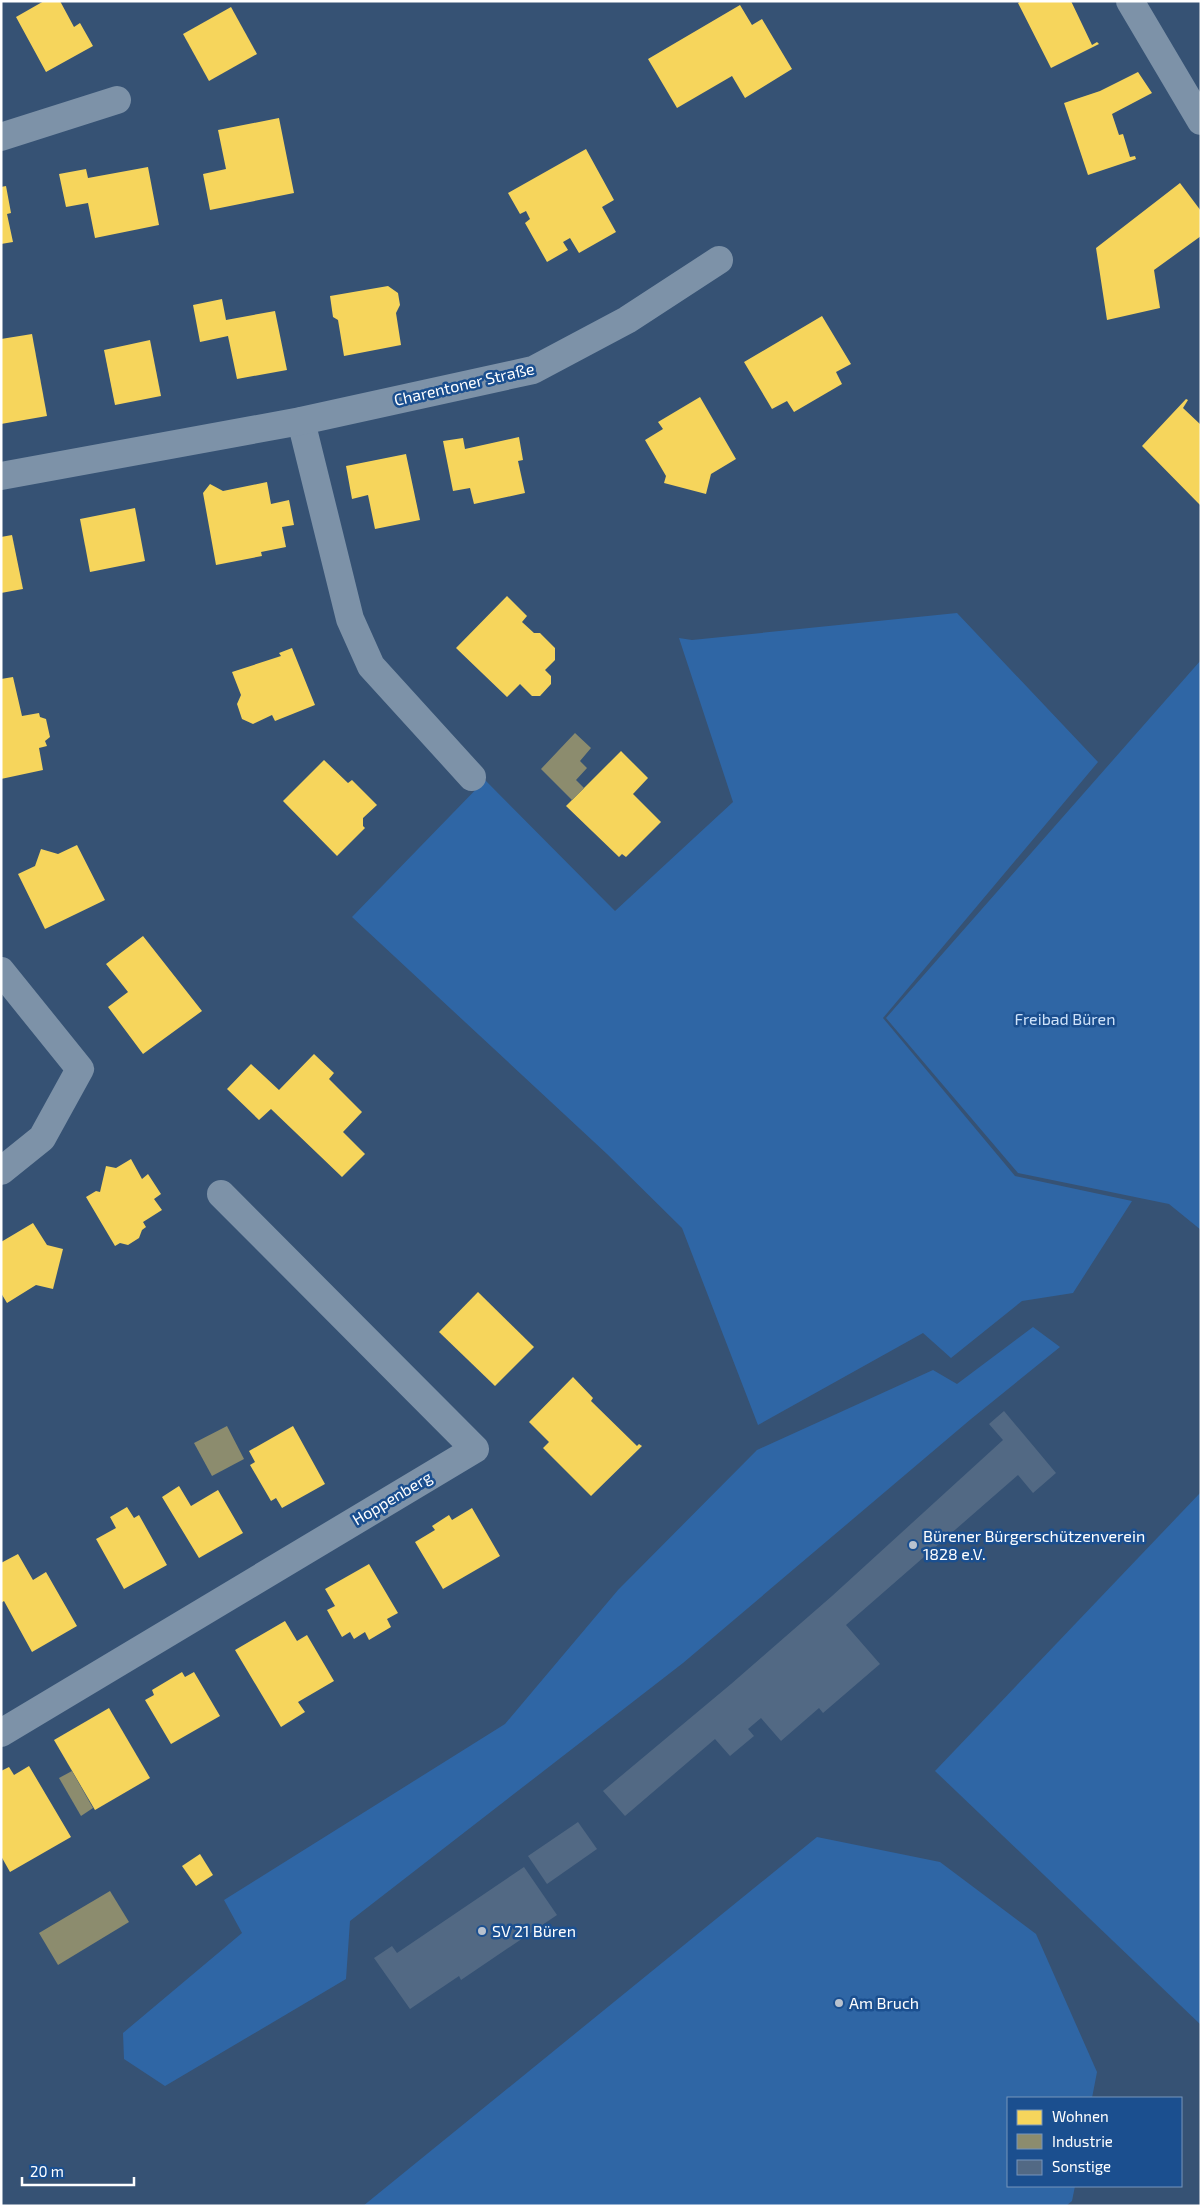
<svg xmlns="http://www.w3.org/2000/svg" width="1202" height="2207" viewBox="0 0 1202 2207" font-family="'Exo 2',sans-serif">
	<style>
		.green { fill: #2f66a5 }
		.homes { fill: #f6d55c }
		.industry { fill: #8c8c6e }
		.building { fill: #526984 }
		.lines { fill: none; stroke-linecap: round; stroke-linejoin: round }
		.minor { stroke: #7d92a8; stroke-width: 28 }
		.poi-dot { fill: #b9c2ce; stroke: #1b4f8f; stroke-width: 2 }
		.labels { text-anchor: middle; stroke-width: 5; stroke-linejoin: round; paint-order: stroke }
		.street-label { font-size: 16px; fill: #fff; stroke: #1b4f8f }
		.park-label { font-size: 16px; fill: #cfe3fa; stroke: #1b4f8f }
		.poi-label { font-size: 16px; fill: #fff; stroke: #1b4f8f; text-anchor: start }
	</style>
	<rect width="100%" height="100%" fill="#365274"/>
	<!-- green -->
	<g class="green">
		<path d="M 957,613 L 1098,762 L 883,1018 L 1015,1176 L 1132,1201 L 1073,1293 L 1022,1301 L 951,1358 L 923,1333 L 758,1425 L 682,1228 L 607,1154 L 352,917 L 485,780 L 615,911 L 733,802 L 679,638 L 692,640 Z"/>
		<path d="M 1201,660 L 1201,1230 L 1169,1204 L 1018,1173 L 886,1018 Z"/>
		<path d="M 1033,1327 L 1060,1347 L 971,1419 L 683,1663 L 350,1921 L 346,1979 L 165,2086 L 124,2059 L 123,2033 L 242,1933 L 224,1900 L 505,1724 L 618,1590 L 757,1450 L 933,1370 L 957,1384 Z"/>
		<path d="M 1201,1492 L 1201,2025 L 935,1771 Z"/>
		<path d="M 817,1837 L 940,1862 L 1036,1934 L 1097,2072 L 1092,2098 L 1008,2098 L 1008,2186 L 1075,2186 L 1072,2201 L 1066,2206 L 363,2206 Z"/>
	</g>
	<!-- homes -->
	<g class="homes">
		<path d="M 44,1 L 60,1 L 74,27 L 80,23 L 93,46 L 46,72 L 16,17 Z"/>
		<path d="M 1021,1 L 1071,1 L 1092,45 L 1097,42 L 1099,44 L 1051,68 L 1018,3 Z"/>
		<path d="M 740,5 L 752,25 L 762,19 L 792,69 L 745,98 L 732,76 L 677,108 L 648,59 Z"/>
		<path d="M 231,7 L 257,54 L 209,81 L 183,34 Z"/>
		<path d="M 1138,72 L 1152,93 L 1112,114 L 1119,135 L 1123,134 L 1130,157 L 1135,156 L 1136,159 L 1088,175 L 1064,103 L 1100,91 Z"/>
		<path d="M 279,118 L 294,193 L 210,210 L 203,174 L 226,169 L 218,130 Z"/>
		<path d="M 586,149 L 614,200 L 602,207 L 616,232 L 579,253 L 570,238 L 563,242 L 568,250 L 547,262 L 525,223 L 530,219 L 526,211 L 520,214 L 508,193 Z"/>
		<path d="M 148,167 L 159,225 L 95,238 L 88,203 L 66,207 L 59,174 L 86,169 L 88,178 Z"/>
		<path d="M 1180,183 L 1201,211 L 1201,236 L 1154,270 L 1160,308 L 1107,320 L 1096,248 Z"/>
		<path d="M 6,186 L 11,213 L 7,214 L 13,242 L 1,244 L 1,187 Z"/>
		<path d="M 388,286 L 398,293 L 400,305 L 396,313 L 401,345 L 344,356 L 338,320 L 333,317 L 330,296 Z"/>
		<path d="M 222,299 L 226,320 L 275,311 L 287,370 L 237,379 L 228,336 L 200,342 L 193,305 Z"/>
		<path d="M 822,316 L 851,364 L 836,372 L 842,384 L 794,412 L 787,401 L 772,409 L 744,362 Z"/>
		<path d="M 32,334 L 47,416 L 1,424 L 1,339 Z"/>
		<path d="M 150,340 L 161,396 L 115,405 L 104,350 Z"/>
		<path d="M 700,397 L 736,459 L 711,474 L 706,494 L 664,483 L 666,476 L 645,440 L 663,429 L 658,422 Z"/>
		<path d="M 1186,399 L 1188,400 L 1183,408 L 1201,425 L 1201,506 L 1142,446 Z"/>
		<path d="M 519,437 L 523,460 L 518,461 L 525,493 L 474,504 L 470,488 L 453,491 L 443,441 L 463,438 L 465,449 Z"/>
		<path d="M 406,454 L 420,520 L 375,529 L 368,495 L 352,499 L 346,466 Z"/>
		<path d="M 267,482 L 271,504 L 289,500 L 294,525 L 282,527 L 286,547 L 261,552 L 262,556 L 216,565 L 203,493 L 210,484 L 223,491 Z"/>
		<path d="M 135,508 L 145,561 L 90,572 L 80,519 Z"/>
		<path d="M 12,535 L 23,589 L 1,593 L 1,537 Z"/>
		<path d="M 507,596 L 527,616 L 522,622 L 534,633 L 540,633 L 555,648 L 555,660 L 545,670 L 551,676 L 551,684 L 540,696 L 532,696 L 520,684 L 507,697 L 456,648 Z"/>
		<path d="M 292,648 L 315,705 L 275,721 L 272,715 L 253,724 L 242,719 L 237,704 L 241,695 L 232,672 L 281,656 L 279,653 Z"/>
		<path d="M 13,677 L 22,716 L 39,713 L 40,717 L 46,719 L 50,737 L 45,741 L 47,746 L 39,748 L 43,770 L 1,779 L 1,679 Z"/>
		<path d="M 621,751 L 648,778 L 633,794 L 661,822 L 626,857 L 622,854 L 619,857 L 566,806 Z"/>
		<path d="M 324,760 L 348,783 L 352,780 L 377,805 L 363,818 L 363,826 L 365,828 L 337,856 L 283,801 Z"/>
		<path d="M 77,845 L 105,900 L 45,929 L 18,874 L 35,866 L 41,849 L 58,854 Z"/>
		<path d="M 143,936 L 202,1011 L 143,1054 L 108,1007 L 128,992 L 106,964 Z"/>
		<path d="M 314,1054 L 334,1073 L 329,1079 L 362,1112 L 343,1132 L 365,1154 L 342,1177 L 271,1109 L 259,1120 L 227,1089 L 251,1064 L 279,1090 Z"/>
		<path d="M 131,1159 L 142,1179 L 148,1174 L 161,1194 L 154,1199 L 162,1210 L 143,1222 L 146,1227 L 142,1230 L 139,1238 L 128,1245 L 120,1243 L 115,1246 L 86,1197 L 96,1191 L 100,1192 L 106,1166 L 116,1168 Z"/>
		<path d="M 33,1223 L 47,1245 L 63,1249 L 53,1289 L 36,1285 L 7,1303 L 1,1293 L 1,1242 Z"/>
		<path d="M 478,1292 L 534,1347 L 495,1386 L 439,1332 Z"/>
		<path d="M 573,1377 L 593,1398 L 591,1401 L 637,1446 L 639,1444 L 642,1446 L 591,1496 L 543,1448 L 549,1442 L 529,1422 Z"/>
		<path d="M 293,1426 L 325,1484 L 282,1508 L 276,1498 L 271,1501 L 250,1465 L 255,1462 L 249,1451 Z"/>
		<path d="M 179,1486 L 191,1506 L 218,1490 L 243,1533 L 199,1558 L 162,1497 Z"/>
		<path d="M 127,1507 L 134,1518 L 139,1515 L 167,1565 L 124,1589 L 96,1539 L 116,1528 L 110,1517 Z"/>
		<path d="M 472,1508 L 500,1556 L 443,1589 L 415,1542 L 435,1530 L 432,1526 L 449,1515 L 452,1520 Z"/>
		<path d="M 18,1554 L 33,1580 L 46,1572 L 77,1626 L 32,1652 L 4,1601 L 1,1603 L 1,1563 Z"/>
		<path d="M 369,1564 L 398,1613 L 387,1619 L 391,1627 L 369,1640 L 365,1632 L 354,1639 L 350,1632 L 342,1637 L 327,1610 L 335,1606 L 325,1589 Z"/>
		<path d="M 285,1621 L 297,1641 L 307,1635 L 334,1681 L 298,1702 L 305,1712 L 281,1727 L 235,1650 Z"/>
		<path d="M 182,1672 L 185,1677 L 194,1672 L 220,1716 L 171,1744 L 145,1700 L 154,1695 L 152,1690 Z"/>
		<path d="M 109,1708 L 150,1778 L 95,1810 L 54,1740 Z"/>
		<path d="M 29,1766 L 71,1837 L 10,1872 L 1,1856 L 1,1771 L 9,1767 L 14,1775 Z"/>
		<path d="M 200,1854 L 213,1875 L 196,1886 L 182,1866 Z"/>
	</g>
	<!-- industry -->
	<g class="industry">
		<path d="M 575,733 L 591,748 L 580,761 L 587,768 L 576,780 L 584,788 L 572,800 L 541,769 Z"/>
		<path d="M 227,1426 L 244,1459 L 212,1476 L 194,1443 Z"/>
		<path d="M 72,1771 L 93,1808 L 81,1816 L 59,1778 Z"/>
		<path d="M 110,1891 L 129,1922 L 58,1965 L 39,1933 Z"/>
	</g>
	<!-- building -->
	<g class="building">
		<path d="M 1004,1411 L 1056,1473 L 1033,1493 L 1018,1475 L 846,1625 L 880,1664 L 823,1713 L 819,1708 L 781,1741 L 761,1718 L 748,1729 L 754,1736 L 730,1756 L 715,1739 L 625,1816 L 603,1791 L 731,1684 L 832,1596 L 1003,1440 L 989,1424 Z"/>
		<path d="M 578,1822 L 597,1849 L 547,1884 L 528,1856 Z"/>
		<path d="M 524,1867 L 557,1915 L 461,1980 L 459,1976 L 410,2009 L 374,1958 L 392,1946 L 397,1953 Z"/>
	</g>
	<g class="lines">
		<!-- minor -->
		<g class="minor">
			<path d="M 1130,1 L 1201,121"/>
			<path d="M 1,137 L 117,100"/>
			<path d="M 301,421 L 350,619 L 371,666 L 472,777"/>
			<path d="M 1,476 L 301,421 L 533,370 L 627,320 L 719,260"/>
			<path d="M 1,971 L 80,1069 L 42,1138 L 1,1171"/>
			<path d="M 1,1733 L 475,1449 L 221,1194"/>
		</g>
	</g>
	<!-- markers -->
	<g class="poi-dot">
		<circle cx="913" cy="1545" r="5"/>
		<circle cx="482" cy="1931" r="5"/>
		<circle cx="839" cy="2003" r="5"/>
	</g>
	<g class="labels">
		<!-- street labels -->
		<g class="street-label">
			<text transform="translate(464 384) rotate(-13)" y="6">Charentoner Straße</text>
			<text transform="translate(392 1498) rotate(-31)" y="6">Hoppenberg</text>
		</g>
		<!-- park labels -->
		<g class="park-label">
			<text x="1065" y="1025">Freibad Büren</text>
		</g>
		<!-- poi labels -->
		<g class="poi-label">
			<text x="923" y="1542">Bürener Bürgerschützenverein<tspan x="923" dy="18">1828 e.V.</tspan></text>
			<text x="492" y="1937">SV 21 Büren</text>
			<text x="849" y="2009">Am Bruch</text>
		</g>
	</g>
	<!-- border -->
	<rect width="1202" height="2207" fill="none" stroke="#ffffff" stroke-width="5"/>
	<!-- legend -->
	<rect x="1007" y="2097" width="175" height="90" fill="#1b4f8f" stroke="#7695bc"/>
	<rect x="1017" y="2110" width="25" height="15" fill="#f6d55c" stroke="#7695bc"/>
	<text x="1052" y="2122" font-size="15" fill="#ffffff">Wohnen</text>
	<rect x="1017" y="2134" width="25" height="15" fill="#8c8c6e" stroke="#7695bc"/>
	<text x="1052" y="2147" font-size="15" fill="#ffffff">Industrie</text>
	<rect x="1017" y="2160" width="25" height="15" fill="#526984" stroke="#7695bc"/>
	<text x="1052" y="2172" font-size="15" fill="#ffffff">Sonstige</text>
	<!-- scale -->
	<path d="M22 2177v8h112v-8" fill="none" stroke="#ffffff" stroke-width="2.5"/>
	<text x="30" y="2177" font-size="15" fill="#ffffff" stroke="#1b4f8f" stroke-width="4" paint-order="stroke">20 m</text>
</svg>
